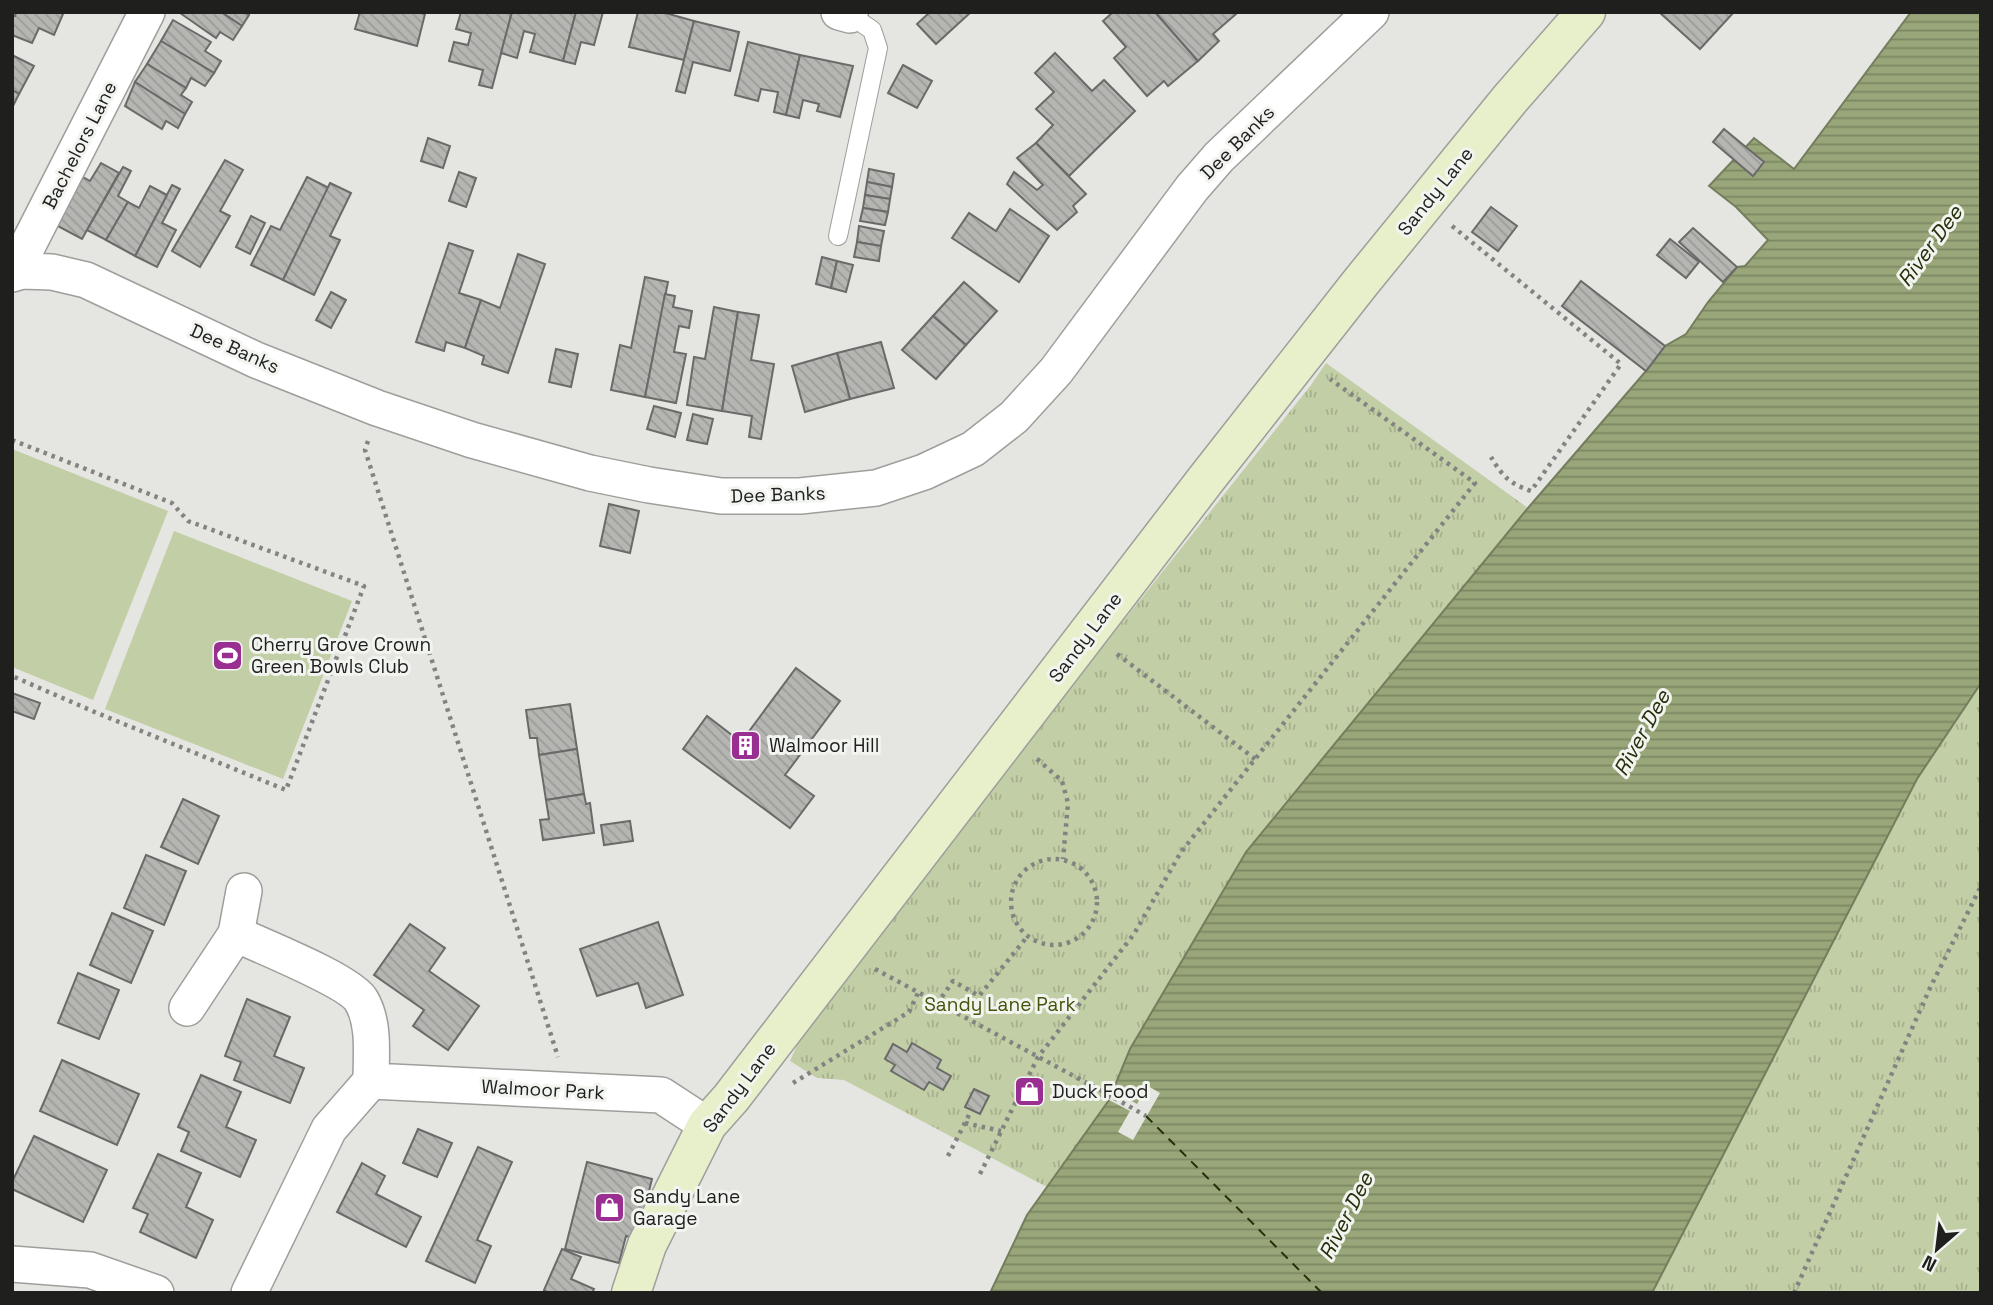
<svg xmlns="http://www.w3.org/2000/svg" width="1993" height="1305" viewBox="0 0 1993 1305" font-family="'Space Grotesk',sans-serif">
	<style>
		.grass { fill: url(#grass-tufts) }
		.garden { fill: #c2cea5 }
		.water { fill: url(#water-rules); stroke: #747e5e; stroke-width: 2 }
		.pier { fill: #e5e6e2 }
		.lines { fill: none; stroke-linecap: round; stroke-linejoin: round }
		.ferry { stroke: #262f0b; stroke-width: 2; stroke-dasharray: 9 7; stroke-linecap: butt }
		.building { fill: url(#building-back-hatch); stroke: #6a6b68; stroke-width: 2 }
		.service-casing { stroke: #9d9f9b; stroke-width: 20 }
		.minor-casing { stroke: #9d9f9b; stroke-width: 38 }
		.secondary-casing { stroke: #9d9f9b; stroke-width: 41 }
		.path { stroke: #838481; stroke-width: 4.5; stroke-dasharray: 3.5 5; stroke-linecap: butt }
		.service { stroke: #fff; stroke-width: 18 }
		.minor { stroke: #fff; stroke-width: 35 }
		.secondary { stroke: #e7f0cb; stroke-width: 38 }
		.labels { text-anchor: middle; stroke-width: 6; stroke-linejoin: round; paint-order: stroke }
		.street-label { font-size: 19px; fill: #1f1f1e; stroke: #f2f4f0 }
		.poi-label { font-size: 19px; fill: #1f1f1e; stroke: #f2f4f0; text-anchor: start }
		.park-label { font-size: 19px; fill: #45540b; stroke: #f2f4f0 }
		.water-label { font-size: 21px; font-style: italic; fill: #262f0b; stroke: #f2f4f0 }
	</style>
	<defs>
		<pattern id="grass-tufts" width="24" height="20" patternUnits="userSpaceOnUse" patternTransform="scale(1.75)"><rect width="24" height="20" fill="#c2cea5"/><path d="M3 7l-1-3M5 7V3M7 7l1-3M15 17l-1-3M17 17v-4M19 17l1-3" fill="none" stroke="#a6b08e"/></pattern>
		<pattern id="water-rules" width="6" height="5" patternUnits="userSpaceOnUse" patternTransform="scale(1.75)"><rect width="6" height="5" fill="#99a679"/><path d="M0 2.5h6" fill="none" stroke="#7c8763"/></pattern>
		<pattern id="building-back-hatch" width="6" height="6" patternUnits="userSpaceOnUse" patternTransform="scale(1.75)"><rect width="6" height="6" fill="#b5b6b2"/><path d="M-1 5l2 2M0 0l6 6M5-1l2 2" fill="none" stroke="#9b9c99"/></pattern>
	</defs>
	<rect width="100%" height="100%" fill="#e5e6e2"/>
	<!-- grass -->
	<g class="grass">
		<path d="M 1326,363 L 1528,508 L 1246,852 L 1109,1100 L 1047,1187 L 844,1080 L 817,1078 L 790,1061 L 799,1041 L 1101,649 L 1311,385 Z"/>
		<path d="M 1981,683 L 1981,1293 L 1652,1293 L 1917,779 Z"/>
	</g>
	<!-- garden -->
	<g class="garden">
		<path d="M 12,449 L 168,511 L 93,700 L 12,667 Z"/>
		<path d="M 174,531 L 352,601 L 283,779 L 105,709 Z"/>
	</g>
	<!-- water -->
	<path class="water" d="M 1911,12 L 1981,12 L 1981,683 L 1917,779 L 1652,1293 L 990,1293 L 1027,1215 L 1109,1100 L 1130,1049 L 1246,852 L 1528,508 L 1646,371 L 1665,346 L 1686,334 L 1708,302 L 1737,267 L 1745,266 L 1768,240 L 1736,207 L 1709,186 L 1754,138 L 1794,169 Z"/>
	<!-- pier -->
	<path class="pier" d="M 1148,1086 L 1160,1093 L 1133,1140 L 1118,1132 L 1130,1111 L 1109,1100 L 1114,1091 L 1137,1104 Z"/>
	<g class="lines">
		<!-- ferry -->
		<path class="ferry" d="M 1146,1116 L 1322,1293"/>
	</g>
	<!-- building -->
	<g class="building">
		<path d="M 16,12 L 58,12 L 63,14 L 54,35 L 39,28 L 32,43 L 12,35 L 12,15 L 15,16 Z"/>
		<path d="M 221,12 L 245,12 L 249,15 L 242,26 Z"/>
		<path d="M 221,12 L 242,26 L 233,40 L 220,32 L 216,38 L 180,13 Z"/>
		<path d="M 360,12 L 417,12 L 425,14 L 417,46 L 355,29 Z"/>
		<path d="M 461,12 L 512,12 L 492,88 L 479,85 L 483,70 L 449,61 L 454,42 L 468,45 L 471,33 L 456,29 Z"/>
		<path d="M 512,12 L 576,12 L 563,61 L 530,52 L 535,34 L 524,31 L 517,58 L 501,53 Z"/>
		<path d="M 576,12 L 603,12 L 594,45 L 581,42 L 575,64 L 563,61 Z"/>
		<path d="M 638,12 L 662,12 L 694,21 L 684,60 L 629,47 Z"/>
		<path d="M 930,12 L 971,12 L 936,44 L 917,24 Z"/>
		<path d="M 1113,12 L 1155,12 L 1198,61 L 1168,86 L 1164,81 L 1147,96 L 1114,58 L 1126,47 L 1103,21 Z"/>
		<path d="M 1155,12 L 1235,12 L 1236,14 L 1213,34 L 1219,41 L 1198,61 Z"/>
		<path d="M 1659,12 L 1734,12 L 1700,49 Z"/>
		<path d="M 173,20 L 211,42 L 205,51 L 221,61 L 214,73 L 161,41 Z"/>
		<path d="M 694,21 L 739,32 L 730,71 L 693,62 L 685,93 L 676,91 Z"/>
		<path d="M 161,41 L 214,73 L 205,86 L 191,78 L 186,88 L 147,64 Z"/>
		<path d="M 748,42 L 800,55 L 786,115 L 774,112 L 778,92 L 761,89 L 758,101 L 735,95 Z"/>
		<path d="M 1055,53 L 1092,91 L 1104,80 L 1135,111 L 1069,176 L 1036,143 L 1053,125 L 1036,109 L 1054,92 L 1035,73 Z"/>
		<path d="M 12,55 L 34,66 L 19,94 L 12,90 Z"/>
		<path d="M 800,55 L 853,66 L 840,117 L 817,111 L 819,104 L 803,100 L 799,118 L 786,115 Z"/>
		<path d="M 147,64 L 186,88 L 181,95 L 192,102 L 185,114 L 135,82 Z"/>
		<path d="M 903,65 L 932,81 L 917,108 L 888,93 Z"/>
		<path d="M 135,82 L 185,114 L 178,128 L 166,121 L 162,129 L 125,106 Z"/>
		<path d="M 12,90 L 19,94 L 12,108 Z"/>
		<path d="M 1724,129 L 1764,162 L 1753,176 L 1713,142 Z"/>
		<path d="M 428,138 L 450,146 L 443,168 L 421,161 Z"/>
		<path d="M 1036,143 L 1086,194 L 1073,206 L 1077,212 L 1057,230 L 1007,184 L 1014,172 L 1037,190 L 1043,185 L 1017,158 Z"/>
		<path d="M 225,160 L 243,170 L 220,211 L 230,216 L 200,267 L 172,251 Z"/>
		<path d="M 101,163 L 119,173 L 82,239 L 56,225 L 83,177 L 90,181 Z"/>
		<path d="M 123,167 L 131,171 L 118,196 L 128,202 L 106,240 L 87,230 Z"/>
		<path d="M 869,169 L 894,174 L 892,187 L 867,182 Z"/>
		<path d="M 459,172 L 476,178 L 466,207 L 449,201 Z"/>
		<path d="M 307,177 L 329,188 L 283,280 L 251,265 L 271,226 L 280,230 Z"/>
		<path d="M 867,182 L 892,187 L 890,199 L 865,195 Z"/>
		<path d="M 330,183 L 351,193 L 330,236 L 340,240 L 314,295 L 283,280 Z"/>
		<path d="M 172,185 L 180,189 L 162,223 L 176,230 L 157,267 L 135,256 Z"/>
		<path d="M 150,186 L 167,195 L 135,256 L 106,240 L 128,202 L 139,208 Z"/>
		<path d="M 865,195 L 890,199 L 888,212 L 863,208 Z"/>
		<path d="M 1491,207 L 1517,226 L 1498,251 L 1472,232 Z"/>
		<path d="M 863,208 L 888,212 L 885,225 L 860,221 Z"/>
		<path d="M 1010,209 L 1049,236 L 1019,282 L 952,238 L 969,213 L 996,231 Z"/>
		<path d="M 251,216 L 265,223 L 250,254 L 236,247 Z"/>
		<path d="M 859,226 L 884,231 L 881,246 L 857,242 Z"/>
		<path d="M 1693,228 L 1737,267 L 1723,282 L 1679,242 Z"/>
		<path d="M 1670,239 L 1699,262 L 1686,278 L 1657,255 Z"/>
		<path d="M 857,242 L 881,246 L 879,261 L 854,257 Z"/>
		<path d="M 449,243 L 473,251 L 459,293 L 481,300 L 465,348 L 446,342 L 444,351 L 416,342 Z"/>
		<path d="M 518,254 L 545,264 L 508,373 L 482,364 L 484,356 L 465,348 L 481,300 L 500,308 Z"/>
		<path d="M 822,257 L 837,261 L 831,288 L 816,284 Z"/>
		<path d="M 837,261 L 853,265 L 846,292 L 831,288 Z"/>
		<path d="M 645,277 L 668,282 L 645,397 L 611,390 L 620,345 L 631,348 Z"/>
		<path d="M 1581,281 L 1665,346 L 1646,371 L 1562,306 Z"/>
		<path d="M 964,282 L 997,311 L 966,345 L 933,316 Z"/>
		<path d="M 331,292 L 346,300 L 331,328 L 316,320 Z"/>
		<path d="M 665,294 L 675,296 L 673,307 L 692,311 L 689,328 L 679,326 L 674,352 L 686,354 L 676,403 L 645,397 Z"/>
		<path d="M 714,307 L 738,312 L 722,411 L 687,405 L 694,357 L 705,359 Z"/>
		<path d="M 738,312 L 759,315 L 751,360 L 774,364 L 761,439 L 749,437 L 752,416 L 722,411 Z"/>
		<path d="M 933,316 L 966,345 L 936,379 L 902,350 Z"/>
		<path d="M 881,342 L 894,388 L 850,399 L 837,353 Z"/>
		<path d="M 556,349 L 578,354 L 571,387 L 549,382 Z"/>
		<path d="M 837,353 L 850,399 L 805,412 L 792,366 Z"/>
		<path d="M 654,406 L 681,413 L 675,437 L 647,429 Z"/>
		<path d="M 693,414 L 713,419 L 707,444 L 687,440 Z"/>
		<path d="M 609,504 L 639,511 L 630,553 L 600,546 Z"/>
		<path d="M 796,668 L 840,701 L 785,775 L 814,796 L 790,828 L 683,749 L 707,716 L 741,742 Z"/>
		<path d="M 12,693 L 40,703 L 34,719 L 12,711 Z"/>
		<path d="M 570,704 L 577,749 L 539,755 L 537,738 L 530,738 L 526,710 Z"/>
		<path d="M 577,749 L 584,794 L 546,800 L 539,755 Z"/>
		<path d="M 584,794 L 586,804 L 590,803 L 594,833 L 543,840 L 540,820 L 549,819 L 546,800 Z"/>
		<path d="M 183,799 L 219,816 L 198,864 L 161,847 Z"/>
		<path d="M 630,821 L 633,841 L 604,845 L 601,825 Z"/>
		<path d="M 146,855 L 186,871 L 164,925 L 124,908 Z"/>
		<path d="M 112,913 L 153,931 L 131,983 L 90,965 Z"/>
		<path d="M 658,922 L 683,995 L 646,1008 L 638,983 L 597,996 L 580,949 Z"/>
		<path d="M 410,924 L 445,948 L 429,971 L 479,1006 L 448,1050 L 413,1026 L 424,1010 L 374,975 Z"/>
		<path d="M 78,973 L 119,990 L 99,1039 L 58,1023 Z"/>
		<path d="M 247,999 L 290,1017 L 274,1056 L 304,1068 L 290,1103 L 234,1080 L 241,1062 L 225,1056 Z"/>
		<path d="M 912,1043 L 941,1060 L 937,1068 L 951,1076 L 943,1090 L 929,1082 L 924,1090 L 891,1071 L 895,1065 L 885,1059 L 893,1044 L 907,1052 Z"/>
		<path d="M 62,1060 L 139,1094 L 117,1145 L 40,1111 Z"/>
		<path d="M 201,1075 L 241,1092 L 226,1127 L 256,1140 L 240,1177 L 181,1151 L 189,1132 L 178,1127 Z"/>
		<path d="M 974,1089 L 989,1096 L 980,1114 L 965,1107 Z"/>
		<path d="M 418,1129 L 452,1143 L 437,1177 L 403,1163 Z"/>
		<path d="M 34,1136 L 107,1170 L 83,1222 L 12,1189 L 12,1182 Z"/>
		<path d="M 478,1147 L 512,1162 L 477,1240 L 491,1246 L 475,1283 L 426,1261 Z"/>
		<path d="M 158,1154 L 201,1173 L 186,1207 L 213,1220 L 196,1258 L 140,1232 L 148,1214 L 133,1208 Z"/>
		<path d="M 587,1162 L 652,1179 L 637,1239 L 626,1236 L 619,1263 L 565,1249 Z"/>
		<path d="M 362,1163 L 385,1176 L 376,1194 L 421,1217 L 406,1247 L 337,1212 Z"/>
		<path d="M 562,1249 L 581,1257 L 571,1279 L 594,1289 L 592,1293 L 549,1293 L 544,1290 Z"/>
	</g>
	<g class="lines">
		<defs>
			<path id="service" d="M 838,236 L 878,48 L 872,30 L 850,15"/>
			<g id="minor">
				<path d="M 839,12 L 850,15"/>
				<path d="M 22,271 L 26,249 L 147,12"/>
				<path d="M 12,274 L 22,271 L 52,272 L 86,280 L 256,360 L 377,408 L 472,440 L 590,473 L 649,485 L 721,496 L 800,496 L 876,488 L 924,472 L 973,449 L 1014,417 L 1056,371 L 1192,188 L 1219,157 L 1371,12"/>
				<path d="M 236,934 L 244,891"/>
				<path d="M 187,1008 L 236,934 C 261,946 348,980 361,1000 C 375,1023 371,1055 371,1081 L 661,1095 L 707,1125"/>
				<path d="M 12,1264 L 90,1270 L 156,1293"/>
				<path d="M 249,1293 L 329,1129 L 371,1081"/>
			</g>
			<path id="secondary" d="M 631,1293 L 647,1245 L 707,1125 L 731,1098 L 1207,478 L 1361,282 L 1510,99 L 1586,12"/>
		</defs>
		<!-- service casing -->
		<use href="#service" class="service-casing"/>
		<!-- minor casing -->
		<use href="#minor" class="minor-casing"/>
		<!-- secondary casing -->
		<use href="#secondary" class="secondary-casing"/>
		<!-- path -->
		<g class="path">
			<path d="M 1452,226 L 1621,364 L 1531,491 C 1509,483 1503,477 1491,457"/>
			<path d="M 12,440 L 172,503 L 188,521 L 364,586 L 286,790 L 97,713 L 12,676"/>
			<path d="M 368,441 L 365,450 L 558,1057"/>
			<path d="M 1117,654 L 1255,759"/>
			<path d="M 1037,759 L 1062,781 L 1068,803 L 1063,859"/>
			<circle cx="1054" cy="902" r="43"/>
			<path d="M 875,969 L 1111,1096 L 1146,1116"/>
			<path d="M 937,1004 L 953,981 L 979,996 L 1027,937"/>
			<path d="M 793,1083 L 909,1012 L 918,993"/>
			<path d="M 965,1123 L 1001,1131"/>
			<path d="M 948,1156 L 971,1111"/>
			<path d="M 980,1174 L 1038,1057 L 1134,934 L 1181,852 L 1475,483 L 1330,379"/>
			<path d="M 1794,1293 L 1930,988 L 1981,886"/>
		</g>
		<!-- service -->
		<use href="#service" class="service"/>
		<!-- minor -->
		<use href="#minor" class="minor"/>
		<!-- secondary -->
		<use href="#secondary" class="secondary"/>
	</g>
	<!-- icons -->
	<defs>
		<symbol id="stadium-square" viewBox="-11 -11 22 22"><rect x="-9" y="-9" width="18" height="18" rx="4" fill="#992f90" stroke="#f2f4f0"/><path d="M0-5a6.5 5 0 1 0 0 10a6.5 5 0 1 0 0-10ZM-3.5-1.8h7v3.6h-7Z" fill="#fff"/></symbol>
		<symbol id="building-square" viewBox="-11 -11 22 22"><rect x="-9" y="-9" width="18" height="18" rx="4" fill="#992f90" stroke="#f2f4f0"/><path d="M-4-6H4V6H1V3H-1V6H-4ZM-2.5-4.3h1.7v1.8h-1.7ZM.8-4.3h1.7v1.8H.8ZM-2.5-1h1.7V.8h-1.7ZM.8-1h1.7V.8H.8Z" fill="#fff"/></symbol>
		<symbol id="shop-square" viewBox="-11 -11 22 22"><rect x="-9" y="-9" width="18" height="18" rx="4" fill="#992f90" stroke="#f2f4f0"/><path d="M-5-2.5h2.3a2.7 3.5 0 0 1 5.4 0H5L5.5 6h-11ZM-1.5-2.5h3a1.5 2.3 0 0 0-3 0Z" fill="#fff"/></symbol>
	</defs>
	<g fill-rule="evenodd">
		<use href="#stadium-square" x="210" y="638" width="35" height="35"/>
		<use href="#building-square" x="728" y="728" width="35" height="35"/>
		<use href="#shop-square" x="1012" y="1074" width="35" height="35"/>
		<use href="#shop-square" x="592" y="1190" width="35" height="35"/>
	</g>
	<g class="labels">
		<!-- street labels -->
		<g class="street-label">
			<text transform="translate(1237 142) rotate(-45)" y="7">Dee Banks</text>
			<text transform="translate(79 145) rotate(-63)" y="7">Bachelors Lane</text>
			<text transform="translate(1435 191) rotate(-51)" y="7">Sandy Lane</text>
			<text transform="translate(235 348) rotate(24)" y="7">Dee Banks</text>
			<text transform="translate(778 494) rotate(-2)" y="7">Dee Banks</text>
			<text transform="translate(1085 637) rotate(-53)" y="7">Sandy Lane</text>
			<text transform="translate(739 1087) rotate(-53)" y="7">Sandy Lane</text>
			<text transform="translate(543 1089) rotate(3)" y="7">Walmoor Park</text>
		</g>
		<!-- poi labels -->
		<g class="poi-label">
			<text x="251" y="651">Cherry Grove Crown<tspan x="251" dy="22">Green Bowls Club</tspan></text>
			<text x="769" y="752">Walmoor Hill</text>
			<text x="1052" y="1098">Duck Food</text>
			<text x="633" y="1203">Sandy Lane<tspan x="633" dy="22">Garage</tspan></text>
		</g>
		<!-- park labels -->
		<g class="park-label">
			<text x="1000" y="1011">Sandy Lane Park</text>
		</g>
		<!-- water labels -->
		<g class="water-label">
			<text transform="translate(1930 246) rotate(-54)" y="7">River Dee</text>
			<text transform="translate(1642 733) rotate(-61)" y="7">River Dee</text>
			<text transform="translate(1346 1216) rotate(-63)" y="7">River Dee</text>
		</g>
	</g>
	<!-- border -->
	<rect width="1993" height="1305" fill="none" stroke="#1f1f1e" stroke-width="28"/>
	<!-- north arrow -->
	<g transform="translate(1937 1249) rotate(208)" stroke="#f2f4f0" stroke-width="5" paint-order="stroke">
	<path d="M0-5L12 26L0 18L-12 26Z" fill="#1f1f1e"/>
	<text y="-10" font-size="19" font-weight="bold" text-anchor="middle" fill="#1f1f1e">N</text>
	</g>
</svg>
